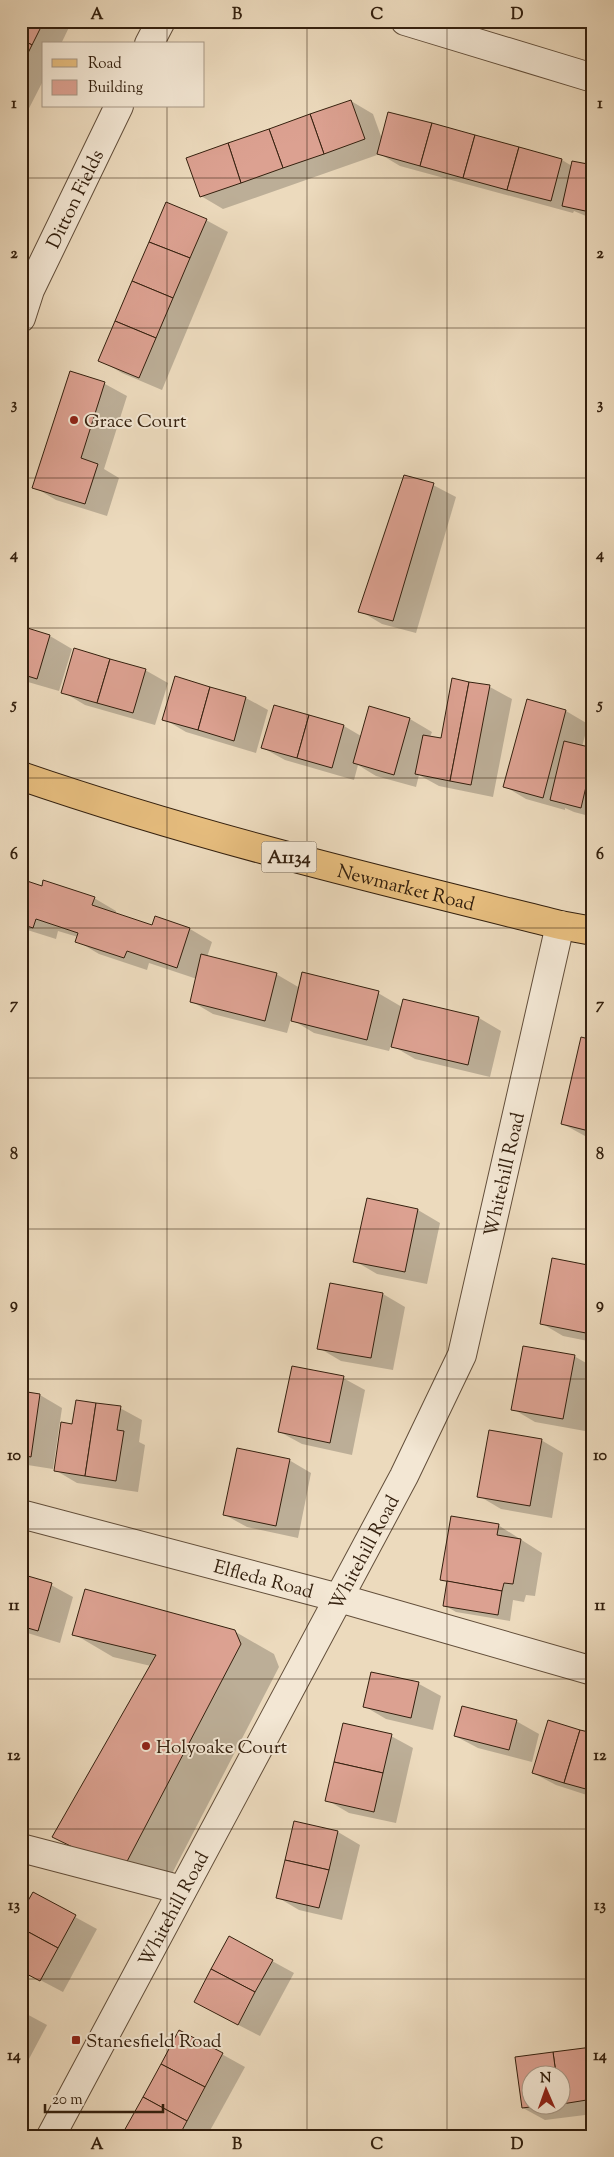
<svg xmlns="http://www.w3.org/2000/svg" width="614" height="2157" viewBox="0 0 614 2157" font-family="'Sorts Mill Goudy',serif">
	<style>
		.shadow { fill: #0003; fill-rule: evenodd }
		.building { fill: #dca191; stroke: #34200e }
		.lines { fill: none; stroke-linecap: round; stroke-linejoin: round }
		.minor-casing { stroke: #624e3a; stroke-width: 30 }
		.major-casing { stroke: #34200e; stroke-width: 30 }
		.minor { stroke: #f3e7d4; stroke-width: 28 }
		.major { stroke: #e6bd7e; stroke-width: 28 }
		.grid { fill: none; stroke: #34200e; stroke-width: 1; stroke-opacity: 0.55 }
		.poi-dot { fill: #8f2418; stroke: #f3e7d4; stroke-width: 2 }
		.labels { text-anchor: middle; stroke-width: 4; stroke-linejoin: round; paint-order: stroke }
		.shield { fill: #f3e7d4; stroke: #6d5c49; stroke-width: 1 }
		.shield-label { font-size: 18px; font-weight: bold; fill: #34200e }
		.street-label { font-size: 19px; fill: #34200e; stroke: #f3e7d4 }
		.poi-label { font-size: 19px; fill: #34200e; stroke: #f3e7d4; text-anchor: start }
		.neatline { fill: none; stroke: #34200e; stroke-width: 2 }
		.grid-label { font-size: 16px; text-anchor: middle; font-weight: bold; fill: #34200e }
	</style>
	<rect width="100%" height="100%" fill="#ecdabd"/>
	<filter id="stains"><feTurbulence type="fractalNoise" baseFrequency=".004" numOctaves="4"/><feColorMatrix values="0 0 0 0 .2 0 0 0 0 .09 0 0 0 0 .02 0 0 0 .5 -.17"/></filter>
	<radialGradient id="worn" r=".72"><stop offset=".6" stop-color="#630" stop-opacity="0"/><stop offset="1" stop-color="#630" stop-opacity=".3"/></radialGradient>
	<!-- shadow -->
	<g class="shadow">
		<path d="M 21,21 L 72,21 L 61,44 L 44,44 L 44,79 L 21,124 Z"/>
		<path d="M 351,101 L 373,114 L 382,139 L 389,113 L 562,160 L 572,166 L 593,167 L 593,219 L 574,211 L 573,213 L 400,166 L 380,154 L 223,209 L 201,196 Z"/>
		<path d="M 206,220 L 228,232 L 162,390 L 122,373 L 100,360 Z"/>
		<path d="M 71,373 L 105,384 L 127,396 L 104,469 L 119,478 L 107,516 L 56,500 L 34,487 Z"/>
		<path d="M 433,485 L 456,497 L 416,633 L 382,624 L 360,611 Z"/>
		<path d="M 21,628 L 50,636 L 72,649 L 59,691 L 21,680 Z"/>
		<path d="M 145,670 L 168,683 L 155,725 L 85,705 L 63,692 Z"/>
		<path d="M 490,687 L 512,699 L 493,797 L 439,786 L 419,775 L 416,787 L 376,776 L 358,765 L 354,780 L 285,760 L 263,748 L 275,707 L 344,726 L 361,736 L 410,719 L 432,732 L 430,737 L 442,740 Z"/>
		<path d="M 246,698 L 268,710 L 256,753 L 186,732 L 164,719 Z"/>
		<path d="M 528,701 L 566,711 L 588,724 L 582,747 L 593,749 L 593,817 L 574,812 L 565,808 L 565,810 L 526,799 L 504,786 Z"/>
		<path d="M 21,881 L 42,888 L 94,898 L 116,911 L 116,914 L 152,926 L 155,918 L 190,929 L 212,942 L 207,957 L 276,974 L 300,988 L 378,993 L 402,1007 L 479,1018 L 501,1031 L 490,1077 L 415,1059 L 391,1045 L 389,1051 L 314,1033 L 291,1019 L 287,1033 L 213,1014 L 191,1001 L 197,979 L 149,963 L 147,970 L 99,954 L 77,941 L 78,937 L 58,931 L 56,939 L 21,928 Z"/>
		<path d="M 593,1041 L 593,1138 L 585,1136 L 563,1124 Z"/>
		<path d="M 368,1200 L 418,1210 L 440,1223 L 427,1284 L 377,1274 L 355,1261 Z"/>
		<path d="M 593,1268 L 593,1342 L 563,1336 L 541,1323 Z"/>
		<path d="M 331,1284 L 383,1294 L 405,1307 L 393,1370 L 341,1361 L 319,1348 Z"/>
		<path d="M 574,1356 L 593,1367 L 593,1390 L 585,1431 L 535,1422 L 513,1409 Z"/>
		<path d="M 343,1378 L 365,1390 L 352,1455 L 302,1444 L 280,1432 Z"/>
		<path d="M 21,1392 L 40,1395 L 62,1408 L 53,1469 L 21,1464 Z"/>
		<path d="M 120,1408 L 142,1420 L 139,1442 L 145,1445 L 138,1492 L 77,1483 L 55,1470 L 73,1425 Z"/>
		<path d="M 541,1440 L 563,1453 L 552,1518 L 501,1509 L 479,1496 Z"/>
		<path d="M 289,1460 L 311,1473 L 298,1538 L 247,1527 L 225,1515 Z"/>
		<path d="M 498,1525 L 542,1553 L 535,1596 L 526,1595 L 524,1602 L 513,1600 L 510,1621 L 456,1612 L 444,1605 L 448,1582 L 442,1579 Z"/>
		<path d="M 21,1576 L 51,1585 L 73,1597 L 60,1643 L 21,1631 Z"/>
		<path d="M 234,1631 L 274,1654 L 279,1667 L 162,1893 L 93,1859 L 54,1837 L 151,1666 L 113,1657 L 74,1634 Z"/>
		<path d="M 372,1673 L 419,1684 L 441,1696 L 433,1730 L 386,1719 L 364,1706 Z"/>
		<path d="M 516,1721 L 539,1734 L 532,1762 L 478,1748 L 455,1736 Z"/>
		<path d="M 593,1734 L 593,1797 L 556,1785 L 533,1773 Z"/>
		<path d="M 391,1736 L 413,1748 L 396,1823 L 349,1813 L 327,1800 Z"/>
		<path d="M 338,1832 L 360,1845 L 342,1920 L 299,1910 L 277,1897 Z"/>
		<path d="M 33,1894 L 97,1929 L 63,1992 L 21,1970 Z"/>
		<path d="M 272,1961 L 294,1973 L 260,2036 L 217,2014 Z"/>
		<path d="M 21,2011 L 47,2025 L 21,2074 Z"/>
		<path d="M 180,2031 L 245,2067 L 207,2136 L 124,2136 Z"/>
		<path d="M 593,2049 L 593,2114 L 545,2120 L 523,2108 L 516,2058 ZM 532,2074 L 562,2074 L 562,2104 L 532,2104 Z"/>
	</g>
	<!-- building -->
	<g class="building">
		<path d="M 21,21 L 44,21 L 32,45 L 21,39 Z"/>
		<path d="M 21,39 L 32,45 L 21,67 Z"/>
		<path d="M 351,100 L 365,139 L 324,154 L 310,114 Z"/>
		<path d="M 388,112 L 432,123 L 420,166 L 377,154 Z"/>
		<path d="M 310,114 L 324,154 L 283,168 L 269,129 Z"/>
		<path d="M 432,123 L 475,135 L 463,178 L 420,166 Z"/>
		<path d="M 269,129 L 283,168 L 241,183 L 228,143 Z"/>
		<path d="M 475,135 L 519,147 L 507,190 L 463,178 Z"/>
		<path d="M 228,143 L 241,183 L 200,197 L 186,158 Z"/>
		<path d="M 519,147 L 562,159 L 551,201 L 507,190 Z"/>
		<path d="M 572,161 L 593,165 L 593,199 L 590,212 L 562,206 Z"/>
		<path d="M 166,202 L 207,219 L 190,258 L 149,242 Z"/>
		<path d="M 149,242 L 190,258 L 173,298 L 132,281 Z"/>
		<path d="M 132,281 L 173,298 L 156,338 L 115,321 Z"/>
		<path d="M 115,321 L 156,338 L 139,378 L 98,361 Z"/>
		<path d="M 70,371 L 105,382 L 81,458 L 98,464 L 85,504 L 32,488 Z"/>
		<path d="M 404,475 L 434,483 L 393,621 L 358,612 Z"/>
		<path d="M 21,626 L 50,635 L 37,679 L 21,674 Z"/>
		<path d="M 74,648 L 110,659 L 97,703 L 61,693 Z"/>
		<path d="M 110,659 L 146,669 L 133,713 L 97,703 Z"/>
		<path d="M 175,676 L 210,687 L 198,730 L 162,720 Z"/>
		<path d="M 452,678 L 469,682 L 450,781 L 415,774 L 423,735 L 441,738 Z"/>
		<path d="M 469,682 L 490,685 L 471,785 L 450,781 Z"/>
		<path d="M 210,687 L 246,697 L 234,741 L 198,730 Z"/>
		<path d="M 527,699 L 566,710 L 543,798 L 503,787 Z"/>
		<path d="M 274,705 L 309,715 L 297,758 L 261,748 Z"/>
		<path d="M 369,706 L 410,718 L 394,775 L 353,763 Z"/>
		<path d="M 309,715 L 344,725 L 332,768 L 297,758 Z"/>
		<path d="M 564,741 L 593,748 L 593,779 L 588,778 L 581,808 L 550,800 Z"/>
		<path d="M 21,879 L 42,886 L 43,880 L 95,897 L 92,905 L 152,925 L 155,916 L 190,928 L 177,968 L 127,951 L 124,958 L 75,942 L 78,933 L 36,919 L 33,928 L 21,924 Z"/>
		<path d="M 201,954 L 277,973 L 265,1021 L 190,1002 Z"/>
		<path d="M 302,972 L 379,991 L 367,1040 L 291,1021 Z"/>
		<path d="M 403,999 L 479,1017 L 468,1065 L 391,1047 Z"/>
		<path d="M 581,1037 L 593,1040 L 593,1132 L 561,1124 Z"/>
		<path d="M 367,1198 L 418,1209 L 405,1272 L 353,1262 Z"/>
		<path d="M 552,1258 L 593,1266 L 591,1334 L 540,1324 Z"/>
		<path d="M 330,1283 L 383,1293 L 371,1358 L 317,1349 Z"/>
		<path d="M 523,1346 L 575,1355 L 563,1419 L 511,1410 Z"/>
		<path d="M 292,1366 L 344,1376 L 330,1443 L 278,1432 Z"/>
		<path d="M 21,1391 L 40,1394 L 31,1457 L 21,1455 Z"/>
		<path d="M 76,1400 L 96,1403 L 85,1476 L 54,1471 L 61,1422 L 72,1424 Z"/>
		<path d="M 96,1403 L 121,1406 L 117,1430 L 124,1431 L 116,1481 L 85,1476 Z"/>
		<path d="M 489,1430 L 542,1439 L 530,1506 L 477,1497 Z"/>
		<path d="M 237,1448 L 290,1459 L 276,1526 L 223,1515 Z"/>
		<path d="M 451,1516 L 499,1524 L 497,1535 L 521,1539 L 513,1584 L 504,1583 L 502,1591 L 440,1580 Z"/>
		<path d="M 21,1574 L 52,1583 L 38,1631 L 21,1626 Z"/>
		<path d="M 447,1581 L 502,1591 L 498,1615 L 443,1606 Z"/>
		<path d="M 85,1589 L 235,1630 L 241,1644 L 122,1871 L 52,1837 L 156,1655 L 72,1635 Z"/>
		<path d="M 371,1672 L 419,1682 L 411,1718 L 363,1707 Z"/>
		<path d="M 462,1706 L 517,1720 L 509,1750 L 454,1736 Z"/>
		<path d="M 548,1720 L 580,1730 L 564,1783 L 532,1773 Z"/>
		<path d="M 343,1723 L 392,1734 L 383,1773 L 334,1762 Z"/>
		<path d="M 580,1730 L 593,1733 L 593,1791 L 564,1783 Z"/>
		<path d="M 334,1762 L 383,1773 L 374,1812 L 325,1801 Z"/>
		<path d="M 294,1821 L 338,1831 L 329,1870 L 285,1860 Z"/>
		<path d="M 285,1860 L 329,1870 L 319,1908 L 276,1898 Z"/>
		<path d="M 33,1892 L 76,1915 L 58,1948 L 21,1928 L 21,1913 Z"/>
		<path d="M 21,1928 L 58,1948 L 40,1981 L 21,1971 Z"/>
		<path d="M 229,1936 L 273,1960 L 255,1992 L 211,1969 Z"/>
		<path d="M 211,1969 L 255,1992 L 238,2025 L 194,2002 Z"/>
		<path d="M 179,2030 L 223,2053 L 205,2087 L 161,2064 Z"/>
		<path d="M 592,2047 L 593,2099 L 562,2104 L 562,2074 L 556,2074 L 553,2052 Z"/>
		<path d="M 553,2052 L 556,2074 L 532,2074 L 532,2104 L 555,2104 L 522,2108 L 515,2057 Z"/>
		<path d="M 161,2064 L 205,2087 L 187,2121 L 143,2097 Z"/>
		<path d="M 143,2097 L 187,2121 L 179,2136 L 132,2136 L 124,2131 Z"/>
	</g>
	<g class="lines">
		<defs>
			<g id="minor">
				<path d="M 405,21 L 593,78"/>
				<path d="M 149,44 L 161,21"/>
				<path id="s1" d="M 21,318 L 30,290 L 119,106"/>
				<path id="s2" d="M 21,1514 L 339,1598 L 593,1671"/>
				<path d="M 21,1848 L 182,1890"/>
				<path id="s3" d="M 51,2136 L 404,1476 L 462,1355 L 560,925"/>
			</g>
			<g id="major">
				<path id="s4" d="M 21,776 C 198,837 379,880 560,925 L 593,931"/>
			</g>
		</defs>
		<!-- minor casing -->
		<use href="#minor" class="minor-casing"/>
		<!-- major casing -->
		<use href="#major" class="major-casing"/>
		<!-- minor -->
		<use href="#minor" class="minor"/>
		<!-- major -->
		<use href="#major" class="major"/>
	</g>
	<!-- grid -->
	<path class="grid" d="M 167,21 L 167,44M 307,21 L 307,2136M 447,21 L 447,2136M 167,106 L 167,2136M 21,178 L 593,178M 21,328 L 593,328M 21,478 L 593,478M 21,628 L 593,628M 21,778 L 593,778M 21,928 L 593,928M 21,1078 L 593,1078M 21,1229 L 593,1229M 21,1379 L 593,1379M 21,1529 L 593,1529M 21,1679 L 593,1679M 21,1829 L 593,1829M 21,1979 L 593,1979"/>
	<!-- markers -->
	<g class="poi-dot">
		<circle cx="74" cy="420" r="5"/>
		<circle cx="146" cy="1746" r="5"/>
		<rect x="71" y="2035" width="10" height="10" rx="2.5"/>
	</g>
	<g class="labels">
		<!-- shield labels -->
		<rect class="shield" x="261.5" y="841.5" width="55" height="31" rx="4"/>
		<g class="shield-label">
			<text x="289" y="863">A1134</text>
		</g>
		<!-- street labels -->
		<g class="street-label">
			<text dy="7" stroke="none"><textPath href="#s1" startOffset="131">Ditton Fields</textPath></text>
			<text dy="7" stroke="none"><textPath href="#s4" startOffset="401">Newmarket Road</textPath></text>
			<text dy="7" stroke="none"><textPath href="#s3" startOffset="1068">Whitehill Road</textPath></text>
			<text dy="7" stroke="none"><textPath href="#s3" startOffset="662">Whitehill Road</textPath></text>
			<text dy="7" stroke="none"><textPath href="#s2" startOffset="251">Elfleda Road</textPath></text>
			<text dy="7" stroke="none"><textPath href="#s3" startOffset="258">Whitehill Road</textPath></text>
		</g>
		<!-- poi labels -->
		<g class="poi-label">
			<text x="84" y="427">Grace Court</text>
			<text x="156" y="1753">Holyoake Court</text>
			<text x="86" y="2047">Stanesfield Road</text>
		</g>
	</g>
	<!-- margin -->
	<rect width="614" height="2157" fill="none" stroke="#ecdabd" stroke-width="55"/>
	<!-- legend -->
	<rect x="42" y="42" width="162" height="65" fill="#f3e7d4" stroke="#a79785"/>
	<rect x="52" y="59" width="25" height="8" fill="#e6bd7e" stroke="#a79785"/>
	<text x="88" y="68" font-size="15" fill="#34200e">Road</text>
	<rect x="52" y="80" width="25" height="15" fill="#dca191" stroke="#a79785"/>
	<text x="88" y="92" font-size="15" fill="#34200e">Building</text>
	<!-- north arrow -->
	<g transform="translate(546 2090) rotate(358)"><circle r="24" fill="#f3e7d4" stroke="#a79785"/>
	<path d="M0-4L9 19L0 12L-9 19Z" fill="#8f2418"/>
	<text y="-8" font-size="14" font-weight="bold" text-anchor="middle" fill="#34200e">N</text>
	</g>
	<!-- scale -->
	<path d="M45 2104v8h118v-8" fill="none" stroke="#34200e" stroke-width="2.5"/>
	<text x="52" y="2104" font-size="15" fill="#34200e" stroke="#f3e7d4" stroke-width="4" paint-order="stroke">20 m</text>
	<rect x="28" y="28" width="558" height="2102" class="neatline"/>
	<g class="grid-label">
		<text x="97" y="19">A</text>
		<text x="237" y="19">B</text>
		<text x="377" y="19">C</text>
		<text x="517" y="19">D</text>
		<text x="14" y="108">1</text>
		<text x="600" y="108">1</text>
		<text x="14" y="258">2</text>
		<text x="600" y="258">2</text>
		<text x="14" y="409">3</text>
		<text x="600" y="409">3</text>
		<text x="14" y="559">4</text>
		<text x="600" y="559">4</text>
		<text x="14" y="709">5</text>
		<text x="600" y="709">5</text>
		<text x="14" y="859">6</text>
		<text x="600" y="859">6</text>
		<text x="14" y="1009">7</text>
		<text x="600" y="1009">7</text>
		<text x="14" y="1159">8</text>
		<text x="600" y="1159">8</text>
		<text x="14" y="1309">9</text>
		<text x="600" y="1309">9</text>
		<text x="14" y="1460">10</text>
		<text x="600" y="1460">10</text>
		<text x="14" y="1610">11</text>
		<text x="600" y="1610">11</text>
		<text x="14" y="1760">12</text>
		<text x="600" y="1760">12</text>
		<text x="14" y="1910">13</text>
		<text x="600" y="1910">13</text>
		<text x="14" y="2060">14</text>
		<text x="600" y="2060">14</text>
		<text x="97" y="2149">A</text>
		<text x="237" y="2149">B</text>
		<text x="377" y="2149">C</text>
		<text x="517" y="2149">D</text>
	</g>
	<rect width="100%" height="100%" filter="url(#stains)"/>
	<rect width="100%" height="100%" fill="url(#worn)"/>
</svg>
